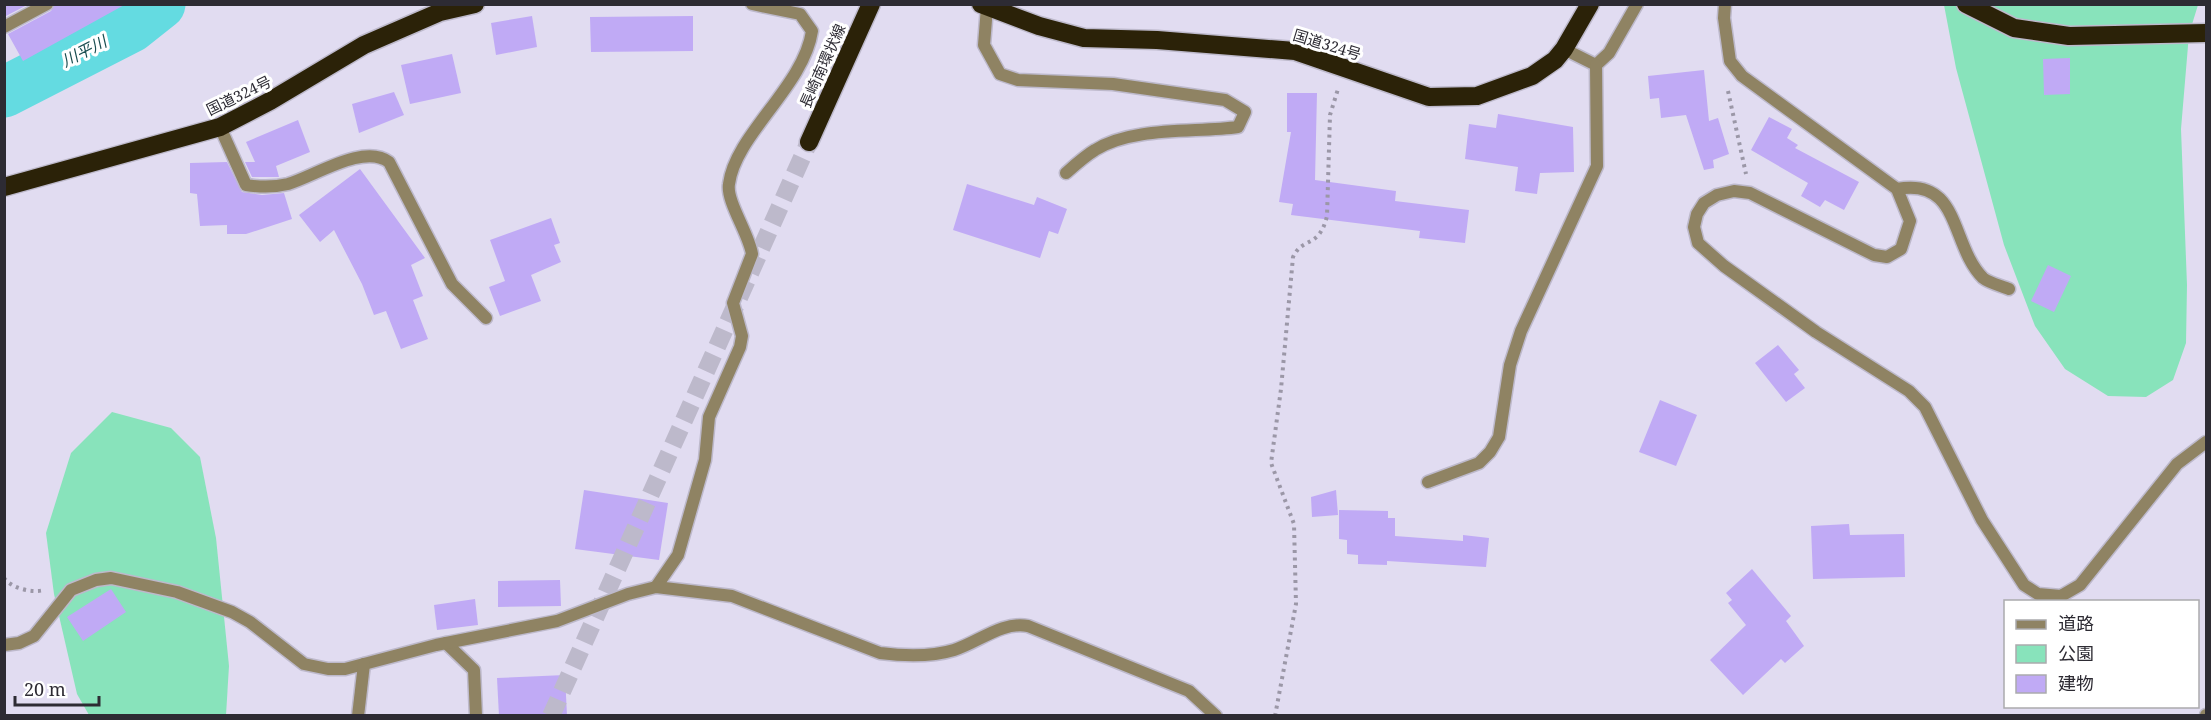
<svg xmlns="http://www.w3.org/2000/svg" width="2211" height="720" viewBox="0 0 2211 720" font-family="'Noto Serif','Noto Sans JP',serif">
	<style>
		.green { fill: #88e3bb }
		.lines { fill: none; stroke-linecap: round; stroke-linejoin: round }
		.river { stroke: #64dbe1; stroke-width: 51 }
		.building { fill: #c0aaf5 }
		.highway-tunnel { stroke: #bdb9cb; stroke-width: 18; stroke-dasharray: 18 9; stroke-linecap: butt }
		.street-casing { stroke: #bdb9cb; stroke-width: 15 }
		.highway-casing { stroke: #bdb9cb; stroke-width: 21 }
		.path { stroke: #9b97a7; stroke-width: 4; stroke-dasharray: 3 4.5; stroke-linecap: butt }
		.street { stroke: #8f8363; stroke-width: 12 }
		.highway { stroke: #2b2208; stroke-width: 18 }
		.labels { text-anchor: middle; stroke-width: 6; stroke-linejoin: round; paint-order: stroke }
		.street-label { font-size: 15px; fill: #2d2b33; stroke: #fff }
		.water-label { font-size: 16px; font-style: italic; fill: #1a4e51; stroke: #fff }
	</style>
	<rect width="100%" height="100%" fill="#e1dcf1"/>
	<!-- green -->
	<g class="green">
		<path d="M 1944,5 L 2198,5 L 2189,34 L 2181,129 L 2187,285 L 2186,343 L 2173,380 L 2146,397 L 2108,396 L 2065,369 L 2035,326 L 2004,245 L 1956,68 Z"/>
		<path d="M 112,412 L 171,428 L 200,457 L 216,538 L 229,666 L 226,715 L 89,715 L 77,694 L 54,594 L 46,533 L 71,453 Z"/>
	</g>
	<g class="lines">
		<!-- river -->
		<path class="river" d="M 4,92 L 131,27 L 160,4"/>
	</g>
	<!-- building -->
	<g class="building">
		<path d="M 4,4 L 29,4 L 4,17 Z"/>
		<path d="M 55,4 L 126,4 L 23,61 L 8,34 L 51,11 Z"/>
		<path d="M 532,16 L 537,47 L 496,55 L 491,23 Z"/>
		<path d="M 693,16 L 693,51 L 591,52 L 590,17 Z"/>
		<path d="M 452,54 L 461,93 L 410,104 L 401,65 Z"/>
		<path d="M 2070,58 L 2070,94 L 2044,95 L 2043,59 Z"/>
		<path d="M 1704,70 L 1709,121 L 1718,118 L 1729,154 L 1713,160 L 1714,168 L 1704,170 L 1686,115 L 1661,118 L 1659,98 L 1650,99 L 1648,76 Z"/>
		<path d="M 394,92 L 404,115 L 359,133 L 352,104 Z"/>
		<path d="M 1287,93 L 1317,93 L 1315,180 L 1396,191 L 1395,201 L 1469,210 L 1465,243 L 1419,238 L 1420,231 L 1291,215 L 1293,204 L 1279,202 L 1291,132 L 1287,132 Z"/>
		<path d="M 1498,114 L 1573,127 L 1574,172 L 1540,173 L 1537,194 L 1515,191 L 1518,167 L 1465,159 L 1469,124 L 1496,128 Z"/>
		<path d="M 1769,117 L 1792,129 L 1787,138 L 1798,145 L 1795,148 L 1859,182 L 1844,210 L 1825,200 L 1820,207 L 1801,196 L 1808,183 L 1751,150 Z"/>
		<path d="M 298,120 L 310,152 L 276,166 L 279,177 L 252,177 L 245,162 L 255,162 L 246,142 Z"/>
		<path d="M 227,162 L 242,192 L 262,195 L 284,193 L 292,219 L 246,234 L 227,234 L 227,225 L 200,226 L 197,194 L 190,193 L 190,163 Z"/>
		<path d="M 360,169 L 425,258 L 411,265 L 423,296 L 413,300 L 428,339 L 401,349 L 386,311 L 374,315 L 362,284 L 334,230 L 320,242 L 299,215 Z"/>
		<path d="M 967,184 L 1034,205 L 1037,197 L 1067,209 L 1058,234 L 1049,231 L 1040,258 L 953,230 Z"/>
		<path d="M 551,218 L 560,243 L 554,245 L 561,262 L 531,275 L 541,301 L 500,316 L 489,287 L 505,281 L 490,240 Z"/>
		<path d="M 2048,265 L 2071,276 L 2054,312 L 2031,301 Z"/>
		<path d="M 1778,345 L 1799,370 L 1794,374 L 1805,388 L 1786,402 L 1755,363 Z"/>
		<path d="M 1660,400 L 1697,415 L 1676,466 L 1639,452 Z"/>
		<path d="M 584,490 L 668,503 L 659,560 L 575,549 Z"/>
		<path d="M 1336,490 L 1338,515 L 1312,517 L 1311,497 Z"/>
		<path d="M 1339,510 L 1388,511 L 1388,518 L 1395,518 L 1395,536 L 1463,541 L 1463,535 L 1489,538 L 1486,567 L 1387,561 L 1387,565 L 1358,564 L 1358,555 L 1347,554 L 1347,540 L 1339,539 Z"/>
		<path d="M 1849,524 L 1850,535 L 1904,534 L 1905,577 L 1813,579 L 1811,526 Z"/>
		<path d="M 1752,569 L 1791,616 L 1786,621 L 1804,646 L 1785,663 L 1781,659 L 1743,695 L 1710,660 L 1746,625 L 1728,603 L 1732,600 L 1726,593 Z"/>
		<path d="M 560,580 L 561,606 L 498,607 L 498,581 Z"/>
		<path d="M 111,589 L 126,612 L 83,641 L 67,617 Z"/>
		<path d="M 475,599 L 478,625 L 437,630 L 434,605 Z"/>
		<path d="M 565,675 L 567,716 L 499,716 L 497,678 Z"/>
	</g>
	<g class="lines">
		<!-- highway-tunnel -->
		<path class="highway-tunnel" d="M 551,716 L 809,142"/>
		<defs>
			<g id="street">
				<path d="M 1725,4 L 1724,18 L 1730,61 L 1742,76 L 1897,189 L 1910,221 L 1901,249 L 1887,257 L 1874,255 L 1750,193 L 1734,191 L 1717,195 L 1704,203 L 1697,214 L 1694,227 L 1698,243 L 1724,266 L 1816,332 L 1909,391 L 1925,407 L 1982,520 L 2024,585 L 2038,594 L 2061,596 L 2080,585 L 2177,464 L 2206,442"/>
				<path d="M 987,7 L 984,45 L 1000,74 L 1018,80 L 1113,84 L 1225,100 L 1245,112 L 1238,127 C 1196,133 1133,126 1095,150 C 1085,156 1075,165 1066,173"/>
				<path d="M 4,27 L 47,4"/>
				<path d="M 1564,49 L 1596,65 L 1609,53 L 1637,4"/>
				<path d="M 220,127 L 246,185 C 259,187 276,187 288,184 C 315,176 364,143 389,162 L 452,284 L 486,318"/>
				<path d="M 1897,189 C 1961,177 1950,245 1983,278 C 1989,283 2002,286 2009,289"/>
				<path d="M 1428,482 L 1479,463 L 1490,452 L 1499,437 L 1510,365 L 1521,331 L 1597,166 L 1596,65"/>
				<path d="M 656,587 L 678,555 L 705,460 L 709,417 L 740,347 L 742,336 L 733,303 L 752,254 C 749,234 726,201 729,184 C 735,135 804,86 812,31 L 800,14 L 752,4"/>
				<path d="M 446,643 L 474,670 L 476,716"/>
				<path d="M 4,645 L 19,643 L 34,636 L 71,590 L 96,580 L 111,578 L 177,592 L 232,612 L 250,622 L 304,664 L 328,669 L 345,669 L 436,645 L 557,621 L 628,594 L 656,587 L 732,596 L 880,653 C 903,656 931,657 954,650 C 979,642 1002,621 1028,626 L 1189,691 L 1216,716"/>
				<path d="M 358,716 L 364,664"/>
				<path d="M 2206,716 L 2206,715"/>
			</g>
			<g id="highway">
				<path d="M 981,4 L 1039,26 L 1084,38 L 1157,40 L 1295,51 L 1429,97 L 1477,96 L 1532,76 L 1555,60 L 1564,49 L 1590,4"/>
				<path d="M 1966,4 L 2014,28 L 2069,36 L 2206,33"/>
				<path d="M 809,142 L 871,4"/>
				<path d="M 4,187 L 220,127 L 270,101 L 364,45 L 440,12 L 475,4"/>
			</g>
		</defs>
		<!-- street casing -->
		<use href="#street" class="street-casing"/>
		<!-- highway casing -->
		<use href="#highway" class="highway-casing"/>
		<!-- path -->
		<g class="path">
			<path d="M 1728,91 L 1746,174"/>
			<path d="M 4,578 C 12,589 33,593 44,590"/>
			<path d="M 1275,716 L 1296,604 L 1294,524 L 1271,463 L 1281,389 L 1293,257 C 1303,236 1319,249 1327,216 L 1330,115 L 1338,89"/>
		</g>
		<!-- street -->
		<use href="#street" class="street"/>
		<!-- highway -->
		<use href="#highway" class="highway"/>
	</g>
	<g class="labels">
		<!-- street labels -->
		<g class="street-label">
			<text transform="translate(1327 45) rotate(17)" y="5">国道324号</text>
			<text transform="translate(823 66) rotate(-66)" y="5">長崎南環状線</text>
			<text transform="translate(239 96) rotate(-26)" y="5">国道324号</text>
		</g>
		<!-- water labels -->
		<g class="water-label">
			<text transform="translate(84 51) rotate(-27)" y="6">川平川</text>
		</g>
	</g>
	<!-- border -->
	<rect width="2211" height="720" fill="none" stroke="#2d2b33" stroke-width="12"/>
	<!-- legend -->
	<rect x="2004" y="600" width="195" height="108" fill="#ffffff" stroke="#abaaad" stroke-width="1.5"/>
	<rect x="2016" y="620" width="30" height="9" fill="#8f8363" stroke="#abaaad" stroke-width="1.5"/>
	<text x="2058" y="630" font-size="18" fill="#2d2b33">道路</text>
	<rect x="2016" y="645" width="30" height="18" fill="#88e3bb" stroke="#abaaad" stroke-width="1.5"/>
	<text x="2058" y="660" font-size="18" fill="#2d2b33">公園</text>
	<rect x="2016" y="675" width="30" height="18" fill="#c0aaf5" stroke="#abaaad" stroke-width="1.5"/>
	<text x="2058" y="690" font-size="18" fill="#2d2b33">建物</text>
	<!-- scale -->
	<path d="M15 696v9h84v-9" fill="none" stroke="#2d2b33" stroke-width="3"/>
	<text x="24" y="696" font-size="18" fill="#2d2b33" stroke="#ffffff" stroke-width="4.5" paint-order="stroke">20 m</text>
</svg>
